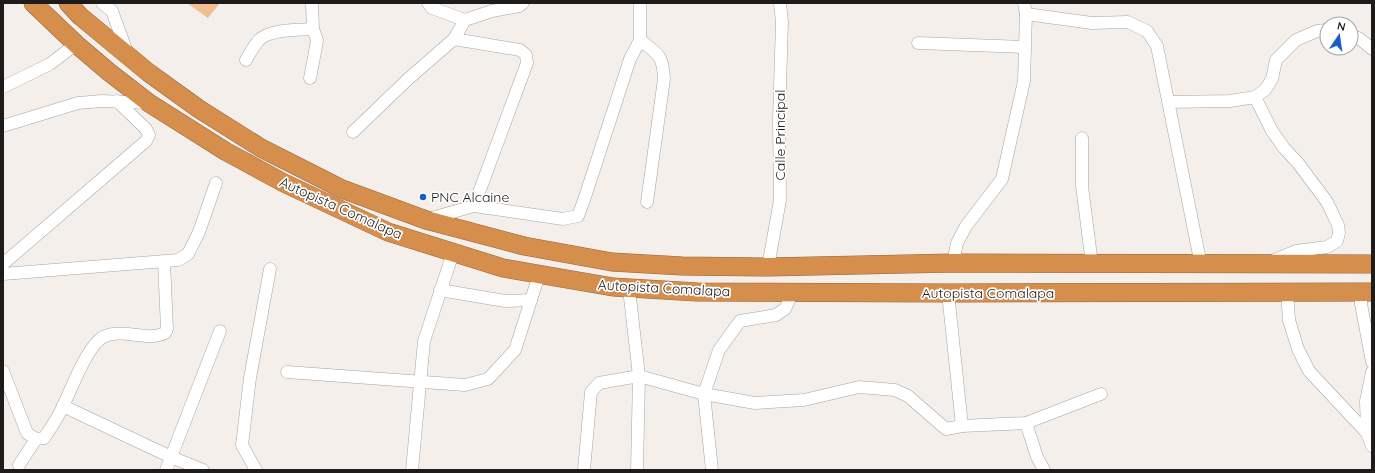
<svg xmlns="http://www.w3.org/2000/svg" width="1375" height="473" viewBox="0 0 1375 473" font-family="Quicksand,sans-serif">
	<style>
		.green { fill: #f3be91 }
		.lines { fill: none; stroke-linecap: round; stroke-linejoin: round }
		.minor-casing { stroke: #a8a4a1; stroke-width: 13 }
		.highway-casing { stroke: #95663a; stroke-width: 19 }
		.minor { stroke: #fff; stroke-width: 12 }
		.highway { stroke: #d58e4b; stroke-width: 18 }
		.poi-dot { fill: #1a5dc8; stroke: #fff; stroke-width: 1.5 }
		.labels { text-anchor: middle; stroke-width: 3.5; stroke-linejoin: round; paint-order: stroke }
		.street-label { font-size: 14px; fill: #1d1c1a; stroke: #fff }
		.poi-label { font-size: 14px; fill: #1d1c1a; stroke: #fff; text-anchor: start }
	</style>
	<rect width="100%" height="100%" fill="#f4efeb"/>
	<!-- green -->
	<path class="green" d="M 187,3 L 220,3 L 208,18 Z"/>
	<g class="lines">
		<defs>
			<g id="minor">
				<path d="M 102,3 L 112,11 L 128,55"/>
				<path d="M 428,3 L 432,8 L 465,20"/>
				<path d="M 1026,14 L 1092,23 L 1128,22 L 1147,31 L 1157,46 L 1201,265"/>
				<path d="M 1351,35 L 1360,39 L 1372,49"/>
				<path d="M 640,40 C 658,54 663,55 664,79 L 647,202"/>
				<path d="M 918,43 L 1024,47"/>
				<path d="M 246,60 C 250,53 254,45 260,39 C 272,29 298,30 313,29"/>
				<path d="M 310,78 L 315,52 L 317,40 L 313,29 L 312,3"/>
				<path d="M 3,87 L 50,64 L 76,44"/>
				<path d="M 1255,97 L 1272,131 L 1284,148 L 1298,163 L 1327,202 L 1338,225 L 1339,233 L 1337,241 L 1327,247 L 1296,251 L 1272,261"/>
				<path d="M 1169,102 L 1230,101 L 1255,97 L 1265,90 L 1272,79 L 1276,60 L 1296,40 L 1317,31 L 1327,30"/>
				<path d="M 3,126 L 78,103 L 102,101 L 148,103"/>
				<path d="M 353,132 L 407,80 L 454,39 L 465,20 L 492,11 L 519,6 L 523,3"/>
				<path d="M 1082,138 L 1082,186 L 1092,264"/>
				<path d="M 474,206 L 563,219 L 578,216 L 584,200 L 630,59 L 640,40 L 640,3"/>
				<path d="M 428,219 L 474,206 L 527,63 L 526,55 L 520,50 L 454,39"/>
				<path d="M 953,263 L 957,243 L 966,226 L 1002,179 L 1024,81 L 1026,14 L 1024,3"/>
				<path d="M 3,264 L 146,141 L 149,135 L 146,129 L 117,101"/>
				<path d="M 768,267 L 780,200 L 779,119 L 782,22 L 780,3"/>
				<path d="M 3,274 L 178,260 L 188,254 L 199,232 L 216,183"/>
				<path d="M 629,289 L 639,376 L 637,470"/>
				<path d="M 440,290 L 505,301 L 531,300"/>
				<path d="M 1287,292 L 1289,320 L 1298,349 L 1309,371 L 1367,433 L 1372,446"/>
				<path d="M 1361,292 L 1361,304 L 1372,362"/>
				<path d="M 948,293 L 962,426"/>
				<path d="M 3,371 L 27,433 L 36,439 L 44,438 C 51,428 58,418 63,406 C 71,390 88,343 105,336 C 124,328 147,342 165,333 L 167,329 L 164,262"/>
				<path d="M 287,372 L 465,385 L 488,379 L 515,350 L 539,275"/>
				<path d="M 63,406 L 171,457 L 203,470"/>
				<path d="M 1026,423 L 1037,457 L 1044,470"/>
				<path d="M 1367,433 L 1366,401 L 1372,372"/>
				<path d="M 19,465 L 36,439"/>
				<path d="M 166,470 L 220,331"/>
				<path d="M 256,470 L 242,445 L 250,378 L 270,269"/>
				<path d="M 412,470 L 424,341 L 453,253"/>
				<path d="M 584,470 L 591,392 L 599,383 L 639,376 L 704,394 L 755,403 L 804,400 L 859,387 L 895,390 L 908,396 L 946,429 L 962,426 L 1026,423 L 1101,394"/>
				<path d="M 712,470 L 704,394 L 719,350 L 740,321 L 776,315 L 785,309 L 793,292"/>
			</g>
			<g id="highway">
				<path d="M 33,3 L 76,44 L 109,72 L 149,103 L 225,151 L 284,183 L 388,232 L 503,268 L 613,287 L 697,292 L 948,293 L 1372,292"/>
				<path d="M 68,3 L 80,16 L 149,73 L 199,109 L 261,148 L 342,189 L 426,220 L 524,246 L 612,262 L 682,266 L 768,267 L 953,263 L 1372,264"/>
			</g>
		</defs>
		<!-- minor casing -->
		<use href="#minor" class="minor-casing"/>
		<!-- highway casing -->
		<use href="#highway" class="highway-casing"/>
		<!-- minor -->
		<use href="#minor" class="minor"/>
		<!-- highway -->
		<use href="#highway" class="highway"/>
	</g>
	<!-- markers -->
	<circle class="poi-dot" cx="423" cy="197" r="4"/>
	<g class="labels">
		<!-- street labels -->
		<g class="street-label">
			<text transform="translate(780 135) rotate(-90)" y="5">Calle Principal</text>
			<text transform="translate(341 208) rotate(24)" y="5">Autopista Comalapa</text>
			<text transform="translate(664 288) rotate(3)" y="5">Autopista Comalapa</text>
			<text x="988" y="298">Autopista Comalapa</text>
		</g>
		<!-- poi labels -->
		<g class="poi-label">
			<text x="431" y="202">PNC Alcaine</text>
		</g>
	</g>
	<!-- border -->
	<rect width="1375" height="473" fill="none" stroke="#1d1c1a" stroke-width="8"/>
	<!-- north arrow -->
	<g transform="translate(1339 36) rotate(13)"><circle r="19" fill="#ffffff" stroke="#a5a4a3"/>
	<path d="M0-3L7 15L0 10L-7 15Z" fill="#1a5dc8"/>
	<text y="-6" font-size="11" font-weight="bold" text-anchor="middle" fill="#1d1c1a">N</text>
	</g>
</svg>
